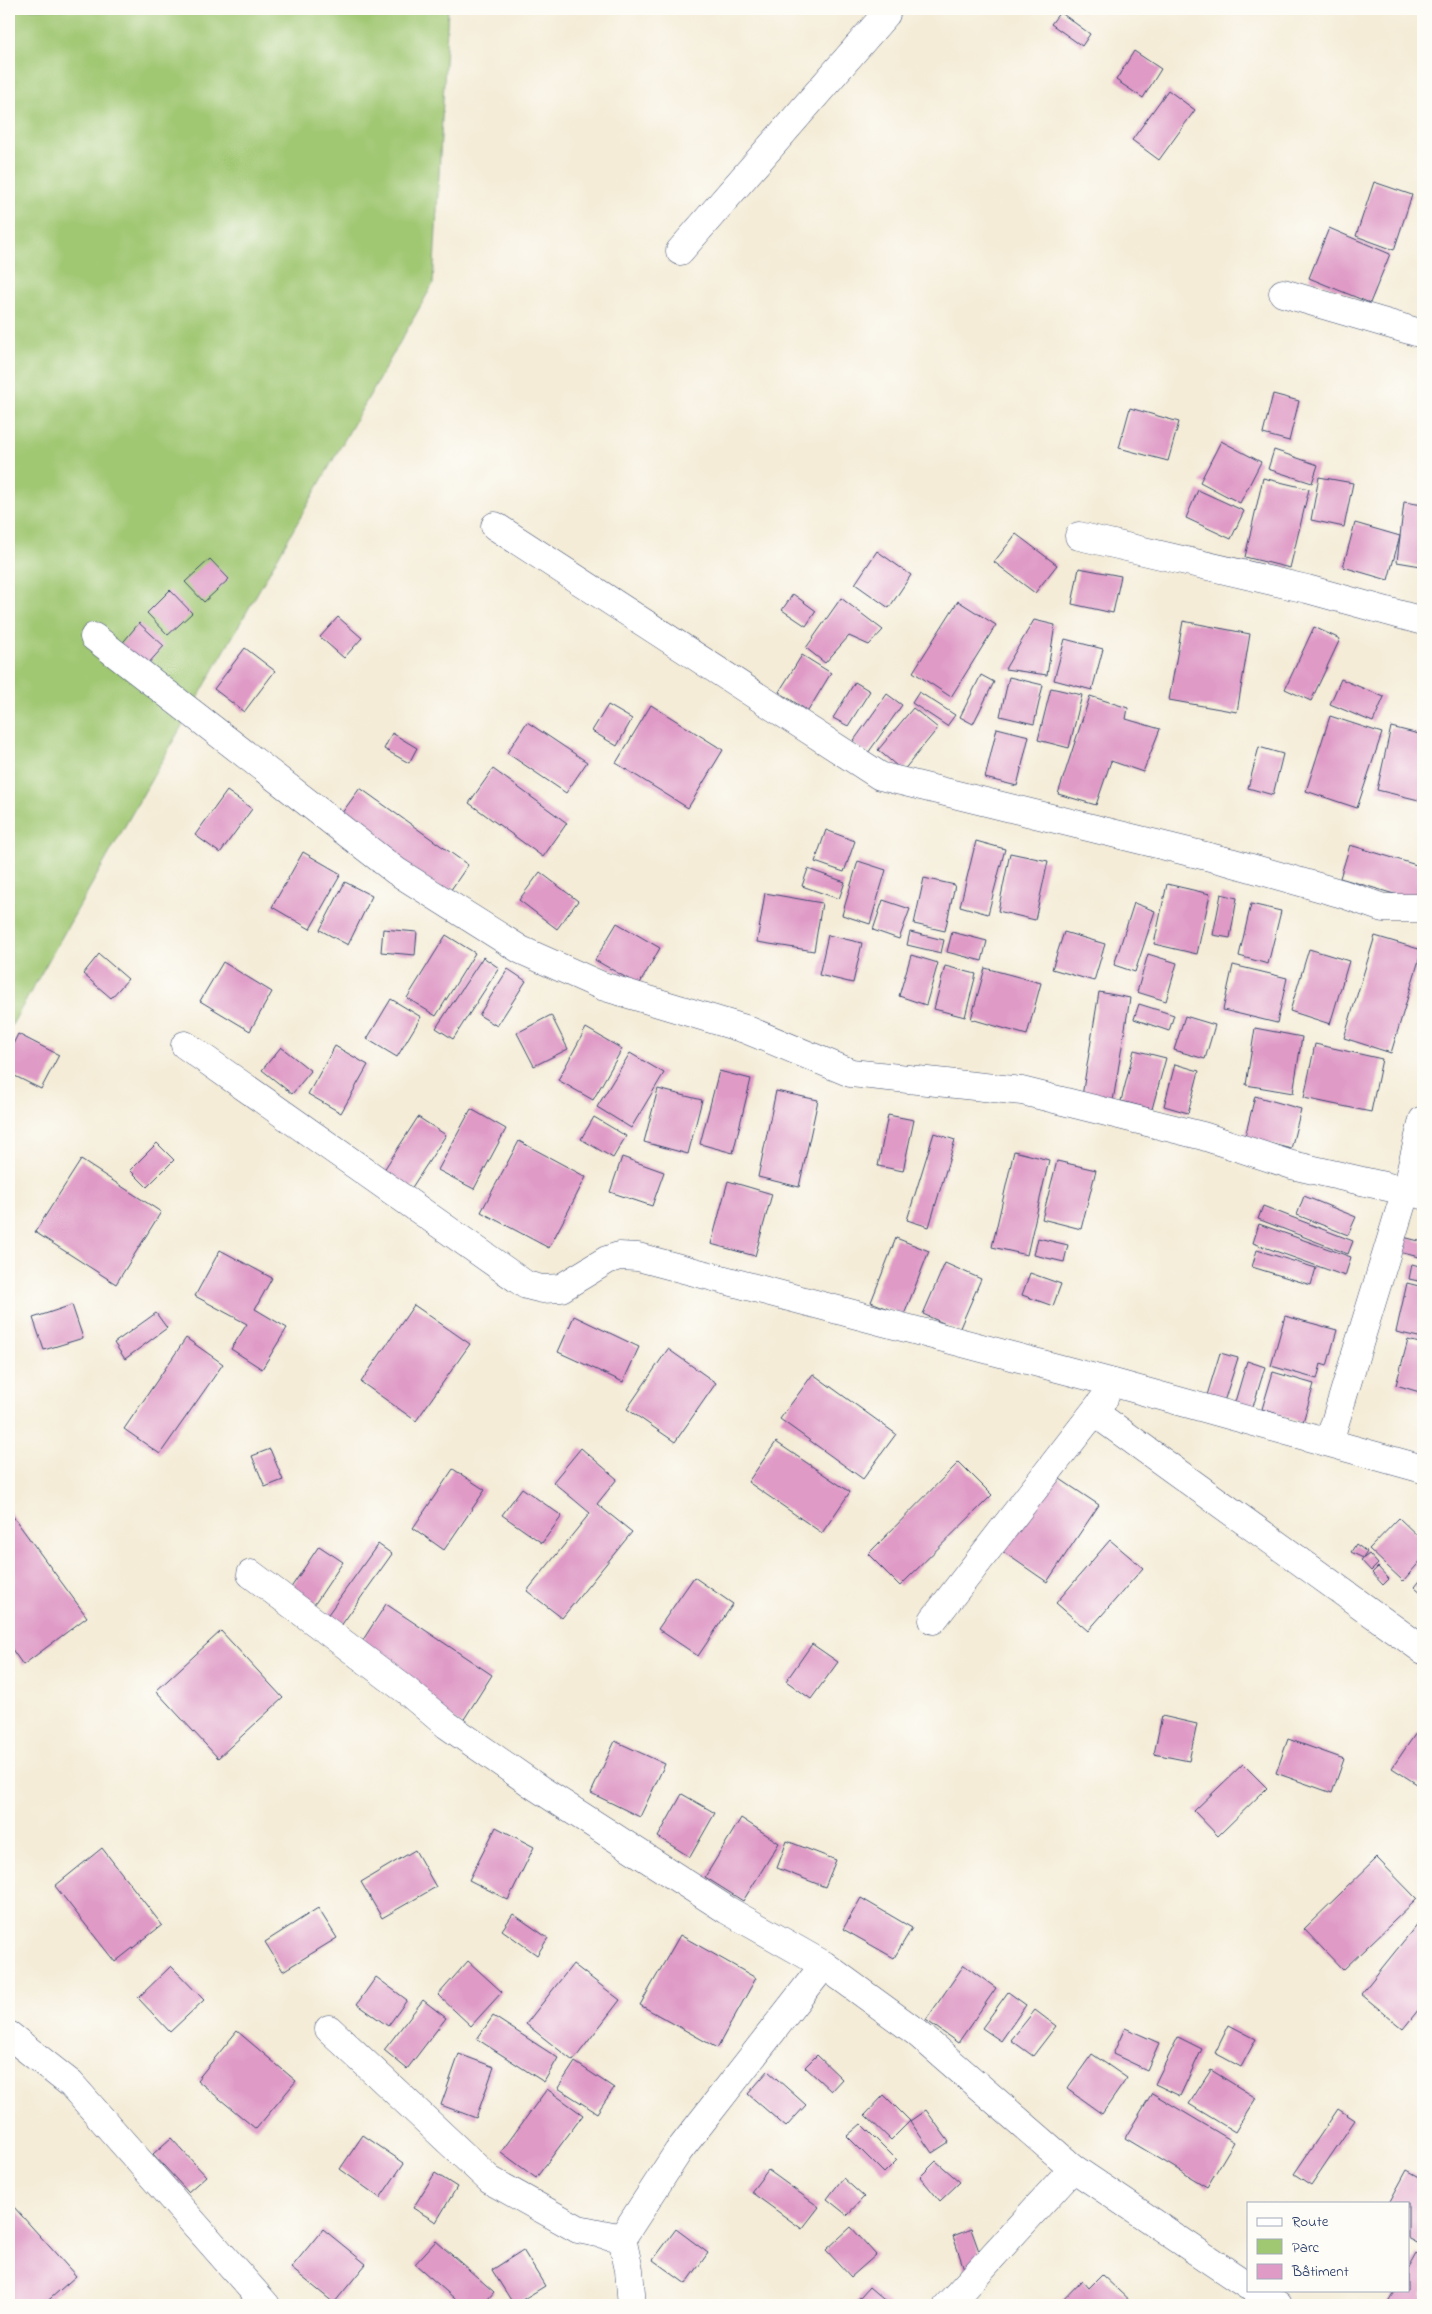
<svg xmlns="http://www.w3.org/2000/svg" width="1432" height="2314" viewBox="0 0 1432 2314" font-family="'Indie Flower',sans-serif">
	<style>
		.green { fill: #a0c772; stroke: #5e7b68 }
		.building { fill: #df9ac6 }
		.lines { fill: none; stroke-linecap: round; stroke-linejoin: round }
		.street-casing { stroke: #3c4b70; stroke-width: 29 }
		.street { stroke: #fff; stroke-width: 28 }
	</style>
	<rect width="100%" height="100%" fill="#fdfcf7"/>
	<filter id="ink" filterUnits="userSpaceOnUse"><feTurbulence type="fractalNoise" baseFrequency=".02" numOctaves="2"/><feDisplacementMap in="SourceGraphic" scale="10" xChannelSelector="R" yChannelSelector="G"/><feConvolveMatrix kernelMatrix="1 2 1 2 8 2 1 2 1" color-interpolation-filters="sRGB"/></filter>
	<filter id="wash" filterUnits="userSpaceOnUse"><feTurbulence type="fractalNoise" baseFrequency=".0096" numOctaves="4" result="noise"/><feDisplacementMap in="SourceGraphic" scale="20" xChannelSelector="R" yChannelSelector="G"/><feGaussianBlur stdDeviation="1.12" result="paint"/><feColorMatrix in="noise" values="0 0 0 0 0 0 0 0 0 0 0 0 0 0 0 0 0 1.4 0 .05"/><feComposite in="paint" operator="in"/></filter>
	<g filter="url(#wash)">
		<rect width="100%" height="100%" fill="#f4ecd7"/>
		<!-- green -->
		<path class="green" d="M 9,9 L 448,9 L 433,284 L 9,1030 Z"/>
		<g id="blocks">
			<!-- building -->
			<g class="building">
				<path d="M 1060,12 L 1090,34 L 1082,46 L 1051,24 Z"/>
				<path d="M 1134,51 L 1161,69 L 1143,98 L 1116,80 Z"/>
				<path d="M 1168,90 L 1195,110 L 1159,160 L 1132,140 Z"/>
				<path d="M 1374,182 L 1412,195 L 1394,250 L 1356,236 Z"/>
				<path d="M 1329,228 L 1390,254 L 1370,303 L 1309,278 Z"/>
				<path d="M 1273,394 L 1299,401 L 1289,441 L 1263,434 Z"/>
				<path d="M 1130,408 L 1179,422 L 1168,461 L 1119,448 Z"/>
				<path d="M 1221,441 L 1261,462 L 1240,503 L 1200,482 Z"/>
				<path d="M 1274,450 L 1318,465 L 1312,483 L 1268,469 Z"/>
				<path d="M 1319,477 L 1353,483 L 1344,527 L 1311,520 Z"/>
				<path d="M 1263,478 L 1309,489 L 1290,568 L 1245,557 Z"/>
				<path d="M 1198,490 L 1244,511 L 1231,539 L 1186,518 Z"/>
				<path d="M 1404,502 L 1423,505 L 1421,566 L 1397,562 Z"/>
				<path d="M 1355,523 L 1400,536 L 1388,580 L 1343,567 Z"/>
				<path d="M 1016,534 L 1057,565 L 1035,593 L 994,562 Z"/>
				<path d="M 877,551 L 911,575 L 889,608 L 855,584 Z"/>
				<path d="M 210,559 L 229,579 L 204,602 L 185,582 Z"/>
				<path d="M 1079,568 L 1121,576 L 1113,613 L 1072,604 Z"/>
				<path d="M 170,590 L 192,613 L 168,635 L 147,613 Z"/>
				<path d="M 793,594 L 816,611 L 806,626 L 782,610 Z"/>
				<path d="M 841,598 L 883,630 L 869,645 L 849,636 L 825,663 L 806,648 Z"/>
				<path d="M 958,601 L 996,625 L 951,697 L 913,672 Z"/>
				<path d="M 338,617 L 362,638 L 344,658 L 320,637 Z"/>
				<path d="M 1034,620 L 1055,625 L 1047,675 L 1005,669 Z"/>
				<path d="M 1183,621 L 1250,634 L 1237,712 L 1169,700 Z"/>
				<path d="M 139,623 L 164,646 L 145,667 L 120,646 Z"/>
				<path d="M 1314,627 L 1340,639 L 1311,701 L 1285,689 Z"/>
				<path d="M 1065,639 L 1103,649 L 1092,690 L 1054,680 Z"/>
				<path d="M 245,648 L 275,671 L 244,712 L 214,689 Z"/>
				<path d="M 802,655 L 831,673 L 808,711 L 779,692 Z"/>
				<path d="M 981,675 L 994,682 L 973,724 L 960,717 Z"/>
				<path d="M 1009,677 L 1043,685 L 1034,724 L 1000,716 Z"/>
				<path d="M 1341,679 L 1384,697 L 1373,722 L 1330,704 Z"/>
				<path d="M 855,682 L 870,691 L 848,726 L 833,718 Z"/>
				<path d="M 1051,688 L 1082,695 L 1069,748 L 1038,740 Z"/>
				<path d="M 919,692 L 955,715 L 947,726 L 912,703 Z"/>
				<path d="M 887,694 L 902,705 L 868,753 L 852,743 Z"/>
				<path d="M 1090,696 L 1128,708 L 1126,719 L 1160,729 L 1143,772 L 1111,761 L 1096,805 L 1058,794 Z"/>
				<path d="M 608,705 L 632,719 L 617,746 L 592,731 Z"/>
				<path d="M 651,705 L 723,750 L 688,808 L 616,763 Z"/>
				<path d="M 913,708 L 938,728 L 903,771 L 878,750 Z"/>
				<path d="M 1330,716 L 1382,733 L 1357,808 L 1306,791 Z"/>
				<path d="M 527,722 L 587,762 L 566,793 L 507,753 Z"/>
				<path d="M 1391,727 L 1423,735 L 1423,801 L 1377,790 Z"/>
				<path d="M 997,728 L 1029,736 L 1017,786 L 985,778 Z"/>
				<path d="M 392,733 L 417,748 L 409,763 L 384,749 Z"/>
				<path d="M 1259,747 L 1283,754 L 1273,795 L 1248,788 Z"/>
				<path d="M 493,769 L 567,823 L 543,857 L 469,803 Z"/>
				<path d="M 360,788 L 468,865 L 448,894 L 339,817 Z"/>
				<path d="M 227,791 L 252,809 L 220,853 L 195,835 Z"/>
				<path d="M 826,830 L 855,841 L 844,872 L 815,862 Z"/>
				<path d="M 976,841 L 1005,849 L 988,914 L 960,906 Z"/>
				<path d="M 1350,845 L 1423,867 L 1423,882 L 1418,901 L 1340,878 Z"/>
				<path d="M 303,852 L 341,874 L 310,929 L 272,907 Z"/>
				<path d="M 1010,853 L 1048,861 L 1035,920 L 998,911 Z"/>
				<path d="M 858,861 L 886,870 L 870,924 L 842,915 Z"/>
				<path d="M 808,869 L 845,882 L 839,899 L 802,886 Z"/>
				<path d="M 540,872 L 578,901 L 557,929 L 519,900 Z"/>
				<path d="M 924,878 L 955,885 L 945,931 L 914,924 Z"/>
				<path d="M 345,882 L 372,896 L 348,945 L 320,930 Z"/>
				<path d="M 1167,884 L 1210,894 L 1197,954 L 1154,944 Z"/>
				<path d="M 765,893 L 822,903 L 814,951 L 757,942 Z"/>
				<path d="M 1221,894 L 1237,898 L 1230,938 L 1213,935 Z"/>
				<path d="M 883,900 L 910,909 L 899,939 L 873,930 Z"/>
				<path d="M 1134,903 L 1155,911 L 1135,972 L 1114,965 Z"/>
				<path d="M 1251,904 L 1281,911 L 1268,964 L 1239,956 Z"/>
				<path d="M 617,923 L 660,948 L 639,985 L 595,960 Z"/>
				<path d="M 383,929 L 417,932 L 415,955 L 381,952 Z"/>
				<path d="M 910,932 L 944,940 L 941,953 L 907,945 Z"/>
				<path d="M 952,932 L 987,941 L 982,961 L 947,952 Z"/>
				<path d="M 1064,932 L 1105,944 L 1094,981 L 1052,969 Z"/>
				<path d="M 446,935 L 475,953 L 436,1016 L 407,998 Z"/>
				<path d="M 828,935 L 862,943 L 853,983 L 819,975 Z"/>
				<path d="M 1375,936 L 1422,950 L 1391,1053 L 1344,1038 Z"/>
				<path d="M 1309,949 L 1349,961 L 1330,1024 L 1290,1011 Z"/>
				<path d="M 99,954 L 128,979 L 111,998 L 83,974 Z"/>
				<path d="M 1148,954 L 1177,963 L 1166,1001 L 1137,992 Z"/>
				<path d="M 911,955 L 938,963 L 926,1005 L 899,996 Z"/>
				<path d="M 483,957 L 499,968 L 453,1039 L 436,1028 Z"/>
				<path d="M 223,962 L 272,992 L 250,1031 L 200,1001 Z"/>
				<path d="M 1233,965 L 1287,978 L 1277,1023 L 1223,1010 Z"/>
				<path d="M 945,966 L 976,974 L 965,1017 L 934,1009 Z"/>
				<path d="M 985,968 L 1041,983 L 1027,1035 L 971,1019 Z"/>
				<path d="M 508,969 L 526,981 L 497,1026 L 479,1015 Z"/>
				<path d="M 1099,992 L 1130,998 L 1113,1101 L 1082,1096 Z"/>
				<path d="M 391,999 L 421,1017 L 397,1057 L 367,1039 Z"/>
				<path d="M 1139,1004 L 1174,1015 L 1169,1031 L 1134,1019 Z"/>
				<path d="M 551,1015 L 568,1049 L 534,1066 L 517,1033 Z"/>
				<path d="M 1185,1016 L 1215,1025 L 1205,1059 L 1174,1050 Z"/>
				<path d="M 586,1028 L 622,1049 L 593,1100 L 558,1080 Z"/>
				<path d="M 1255,1028 L 1302,1037 L 1293,1093 L 1246,1085 Z"/>
				<path d="M 18,1034 L 59,1055 L 41,1089 L 9,1073 L 9,1052 Z"/>
				<path d="M 1315,1044 L 1382,1059 L 1371,1112 L 1304,1098 Z"/>
				<path d="M 335,1046 L 368,1065 L 341,1113 L 308,1094 Z"/>
				<path d="M 281,1047 L 311,1071 L 292,1094 L 262,1070 Z"/>
				<path d="M 1134,1050 L 1166,1058 L 1152,1109 L 1121,1101 Z"/>
				<path d="M 630,1053 L 664,1073 L 631,1128 L 597,1107 Z"/>
				<path d="M 1175,1064 L 1199,1071 L 1188,1113 L 1164,1106 Z"/>
				<path d="M 719,1071 L 751,1079 L 733,1153 L 700,1144 Z"/>
				<path d="M 658,1089 L 702,1100 L 688,1154 L 644,1142 Z"/>
				<path d="M 776,1091 L 818,1100 L 799,1187 L 758,1177 Z"/>
				<path d="M 1255,1096 L 1301,1109 L 1291,1149 L 1245,1137 Z"/>
				<path d="M 471,1109 L 506,1129 L 474,1189 L 438,1170 Z"/>
				<path d="M 888,1115 L 914,1120 L 903,1171 L 878,1166 Z"/>
				<path d="M 418,1117 L 446,1135 L 409,1192 L 382,1173 Z"/>
				<path d="M 594,1117 L 626,1136 L 613,1158 L 581,1139 Z"/>
				<path d="M 934,1133 L 955,1140 L 929,1227 L 907,1220 Z"/>
				<path d="M 519,1141 L 586,1177 L 549,1248 L 481,1212 Z"/>
				<path d="M 157,1143 L 174,1160 L 147,1187 L 130,1170 Z"/>
				<path d="M 1014,1151 L 1049,1160 L 1027,1255 L 992,1247 Z"/>
				<path d="M 622,1157 L 664,1172 L 652,1206 L 610,1192 Z"/>
				<path d="M 81,1160 L 161,1212 L 116,1284 L 35,1232 Z"/>
				<path d="M 1057,1161 L 1096,1170 L 1081,1229 L 1042,1219 Z"/>
				<path d="M 728,1181 L 772,1194 L 755,1256 L 711,1244 Z"/>
				<path d="M 1304,1196 L 1356,1217 L 1348,1235 L 1297,1215 Z"/>
				<path d="M 1263,1206 L 1353,1241 L 1348,1254 L 1258,1219 Z"/>
				<path d="M 1259,1224 L 1351,1257 L 1345,1276 L 1253,1243 Z"/>
				<path d="M 1403,1237 L 1423,1242 L 1423,1258 L 1399,1252 Z"/>
				<path d="M 896,1238 L 929,1251 L 904,1315 L 871,1302 Z"/>
				<path d="M 1038,1238 L 1068,1245 L 1064,1262 L 1034,1255 Z"/>
				<path d="M 220,1250 L 272,1278 L 255,1309 L 287,1328 L 262,1369 L 231,1349 L 247,1324 L 195,1296 Z"/>
				<path d="M 1257,1250 L 1316,1268 L 1311,1285 L 1252,1267 Z"/>
				<path d="M 945,1263 L 981,1279 L 959,1330 L 923,1314 Z"/>
				<path d="M 1412,1264 L 1423,1267 L 1423,1282 L 1409,1279 Z"/>
				<path d="M 1030,1273 L 1061,1284 L 1053,1306 L 1022,1295 Z"/>
				<path d="M 1407,1283 L 1423,1287 L 1423,1338 L 1396,1332 Z"/>
				<path d="M 72,1305 L 83,1338 L 44,1350 L 33,1318 Z"/>
				<path d="M 414,1305 L 470,1344 L 416,1421 L 361,1382 Z"/>
				<path d="M 156,1313 L 167,1328 L 125,1359 L 114,1343 Z"/>
				<path d="M 574,1316 L 639,1347 L 623,1382 L 558,1352 Z"/>
				<path d="M 1285,1316 L 1337,1330 L 1327,1366 L 1321,1364 L 1317,1379 L 1271,1366 Z"/>
				<path d="M 186,1338 L 223,1364 L 160,1454 L 124,1429 Z"/>
				<path d="M 1408,1340 L 1423,1344 L 1423,1393 L 1396,1385 Z"/>
				<path d="M 668,1349 L 716,1383 L 675,1442 L 627,1409 Z"/>
				<path d="M 1220,1353 L 1238,1358 L 1221,1411 L 1204,1405 Z"/>
				<path d="M 1247,1361 L 1265,1367 L 1250,1417 L 1232,1412 Z"/>
				<path d="M 1273,1372 L 1314,1384 L 1303,1422 L 1262,1409 Z"/>
				<path d="M 813,1374 L 896,1434 L 863,1479 L 780,1419 Z"/>
				<path d="M 776,1442 L 850,1492 L 822,1533 L 748,1482 Z"/>
				<path d="M 581,1448 L 617,1479 L 597,1504 L 632,1532 L 562,1618 L 527,1591 L 590,1513 L 553,1482 Z"/>
				<path d="M 270,1449 L 283,1480 L 265,1487 L 252,1456 Z"/>
				<path d="M 959,1462 L 992,1495 L 900,1586 L 868,1554 Z"/>
				<path d="M 453,1469 L 485,1490 L 444,1550 L 413,1528 Z"/>
				<path d="M 1054,1475 L 1099,1505 L 1047,1582 L 1002,1551 Z"/>
				<path d="M 522,1488 L 562,1516 L 542,1543 L 502,1515 Z"/>
				<path d="M 9,1511 L 87,1617 L 23,1665 L 9,1645 Z"/>
				<path d="M 1399,1518 L 1423,1541 L 1423,1558 L 1403,1581 L 1369,1549 Z"/>
				<path d="M 1110,1540 L 1143,1568 L 1088,1631 L 1056,1603 Z"/>
				<path d="M 378,1544 L 392,1554 L 333,1637 L 319,1627 Z"/>
				<path d="M 1356,1544 L 1367,1552 L 1363,1558 L 1351,1552 Z"/>
				<path d="M 319,1546 L 343,1562 L 308,1614 L 284,1598 Z"/>
				<path d="M 1369,1554 L 1378,1564 L 1371,1571 L 1361,1560 Z"/>
				<path d="M 1378,1567 L 1389,1579 L 1383,1585 L 1372,1573 Z"/>
				<path d="M 694,1577 L 733,1604 L 698,1656 L 658,1629 Z"/>
				<path d="M 1423,1577 L 1423,1594 L 1415,1587 Z"/>
				<path d="M 386,1604 L 492,1675 L 461,1724 L 354,1654 Z"/>
				<path d="M 221,1631 L 283,1698 L 218,1758 L 156,1691 Z"/>
				<path d="M 812,1644 L 838,1662 L 811,1699 L 786,1681 Z"/>
				<path d="M 1162,1716 L 1197,1724 L 1189,1761 L 1154,1754 Z"/>
				<path d="M 1416,1733 L 1423,1738 L 1423,1788 L 1392,1768 Z"/>
				<path d="M 1288,1739 L 1344,1759 L 1332,1793 L 1276,1773 Z"/>
				<path d="M 615,1741 L 665,1764 L 640,1817 L 591,1793 Z"/>
				<path d="M 1243,1764 L 1267,1788 L 1218,1836 L 1194,1811 Z"/>
				<path d="M 682,1794 L 715,1813 L 690,1857 L 658,1837 Z"/>
				<path d="M 741,1818 L 779,1843 L 743,1901 L 705,1877 Z"/>
				<path d="M 496,1827 L 534,1847 L 508,1900 L 469,1880 Z"/>
				<path d="M 787,1841 L 836,1860 L 825,1887 L 777,1868 Z"/>
				<path d="M 102,1848 L 162,1925 L 115,1962 L 55,1886 Z"/>
				<path d="M 415,1850 L 436,1887 L 382,1918 L 361,1882 Z"/>
				<path d="M 1377,1858 L 1417,1899 L 1343,1970 L 1304,1929 Z"/>
				<path d="M 861,1898 L 912,1928 L 894,1958 L 843,1929 Z"/>
				<path d="M 318,1908 L 337,1938 L 283,1971 L 265,1942 Z"/>
				<path d="M 513,1914 L 548,1938 L 537,1955 L 502,1930 Z"/>
				<path d="M 1423,1917 L 1423,2004 L 1403,2029 L 1361,1994 Z"/>
				<path d="M 680,1935 L 756,1978 L 717,2048 L 640,2005 Z"/>
				<path d="M 468,1961 L 502,1992 L 471,2026 L 438,1995 Z"/>
				<path d="M 573,1964 L 620,2000 L 573,2061 L 526,2024 Z"/>
				<path d="M 964,1965 L 996,1988 L 958,2043 L 926,2020 Z"/>
				<path d="M 171,1966 L 204,2000 L 170,2032 L 138,1998 Z"/>
				<path d="M 376,1977 L 407,2000 L 388,2026 L 357,2004 Z"/>
				<path d="M 1008,1992 L 1026,2005 L 1001,2041 L 982,2028 Z"/>
				<path d="M 423,2000 L 446,2018 L 407,2069 L 384,2050 Z"/>
				<path d="M 1035,2010 L 1056,2026 L 1033,2056 L 1011,2040 Z"/>
				<path d="M 493,2016 L 558,2058 L 544,2082 L 477,2039 Z"/>
				<path d="M 1229,2025 L 1256,2039 L 1241,2067 L 1215,2053 Z"/>
				<path d="M 1125,2028 L 1159,2043 L 1147,2070 L 1113,2054 Z"/>
				<path d="M 237,2031 L 296,2081 L 256,2129 L 197,2080 Z"/>
				<path d="M 1178,2037 L 1202,2049 L 1180,2096 L 1155,2084 Z"/>
				<path d="M 459,2054 L 494,2067 L 476,2118 L 441,2105 Z"/>
				<path d="M 1092,2054 L 1127,2078 L 1102,2114 L 1067,2089 Z"/>
				<path d="M 817,2055 L 842,2079 L 831,2091 L 805,2067 Z"/>
				<path d="M 575,2062 L 614,2088 L 597,2113 L 558,2088 Z"/>
				<path d="M 1211,2070 L 1256,2098 L 1235,2132 L 1189,2104 Z"/>
				<path d="M 768,2071 L 806,2105 L 786,2127 L 748,2094 Z"/>
				<path d="M 547,2089 L 583,2115 L 536,2178 L 501,2152 Z"/>
				<path d="M 1152,2093 L 1234,2142 L 1207,2187 L 1125,2138 Z"/>
				<path d="M 884,2095 L 910,2121 L 891,2140 L 865,2115 Z"/>
				<path d="M 1338,2109 L 1355,2120 L 1311,2185 L 1294,2174 Z"/>
				<path d="M 926,2110 L 949,2142 L 932,2153 L 910,2121 Z"/>
				<path d="M 861,2124 L 897,2160 L 884,2173 L 847,2136 Z"/>
				<path d="M 363,2135 L 404,2163 L 380,2198 L 340,2169 Z"/>
				<path d="M 171,2138 L 206,2176 L 188,2192 L 153,2154 Z"/>
				<path d="M 936,2161 L 960,2182 L 940,2201 L 920,2177 Z"/>
				<path d="M 768,2170 L 819,2207 L 802,2229 L 751,2192 Z"/>
				<path d="M 1407,2170 L 1423,2179 L 1423,2246 L 1408,2238 L 1408,2203 L 1389,2203 Z"/>
				<path d="M 435,2173 L 457,2187 L 436,2222 L 413,2208 Z"/>
				<path d="M 843,2178 L 864,2197 L 847,2215 L 827,2199 Z"/>
				<path d="M 13,2206 L 76,2276 L 43,2305 L 9,2305 L 9,2209 Z"/>
				<path d="M 851,2227 L 876,2255 L 851,2277 L 826,2250 Z"/>
				<path d="M 323,2229 L 366,2264 L 334,2303 L 291,2268 Z"/>
				<path d="M 676,2229 L 708,2253 L 686,2284 L 653,2260 Z"/>
				<path d="M 971,2229 L 984,2265 L 965,2272 L 953,2236 Z"/>
				<path d="M 436,2241 L 494,2292 L 483,2305 L 462,2305 L 415,2264 Z"/>
				<path d="M 523,2250 L 545,2286 L 514,2305 L 492,2270 Z"/>
				<path d="M 1417,2254 L 1423,2258 L 1423,2305 L 1387,2305 L 1396,2290 L 1408,2290 L 1408,2270 Z"/>
				<path d="M 1102,2275 L 1134,2305 L 1058,2305 L 1082,2280 L 1089,2288 Z"/>
				<path d="M 869,2287 L 890,2305 L 853,2305 Z"/>
			</g>
		</g>
	</g>
	<g filter="url(#ink)">
		<use href="#blocks" fill-opacity="0" stroke="#3c4b70" stroke-width="1"/>
		<g class="lines">
			<defs>
				<g id="street">
					<path d="M 680,251 L 886,14"/>
					<path d="M 1283,293 L 1423,334"/>
					<path d="M 495,526 L 880,776 L 1230,862 L 1343,894 L 1383,908 L 1423,908"/>
					<path d="M 1079,536 L 1307,589 L 1423,621"/>
					<path d="M 94,637 L 396,871 L 521,950 L 602,986 L 745,1029 L 851,1073 L 1022,1091 L 1203,1136 L 1292,1165 L 1423,1195"/>
					<path d="M 185,1045 L 526,1285 L 542,1289 L 561,1288 L 607,1260 L 619,1256 L 638,1257 L 1114,1383 L 1423,1469"/>
					<path d="M 1095,1413 L 1423,1650"/>
					<path d="M 1329,1442 L 1406,1190 L 1423,1120"/>
					<path d="M 251,1574 L 407,1691 L 447,1725 L 538,1788 L 727,1910 L 824,1965 L 916,2032 L 1073,2168 L 1248,2286"/>
					<path d="M 933,1620 L 1104,1399"/>
					<path d="M 329,2029 L 490,2180 L 578,2229 L 622,2238"/>
					<path d="M 9,2035 L 71,2084 L 266,2305"/>
					<path d="M 1255,2290 L 1278,2305"/>
					<path d="M 632,2305 L 629,2270 L 622,2238 L 678,2152 L 824,1965"/>
					<path d="M 948,2305 L 1073,2168"/>
				</g>
			</defs>
			<!-- street casing -->
			<use href="#street" class="street-casing"/>
			<!-- street -->
			<use href="#street" class="street"/>
		</g>
	</g>
	<!-- margin -->
	<rect width="1432" height="2314" fill="none" stroke="#fdfcf7" stroke-width="30"/>
	<!-- legend -->
	<rect x="1247" y="2202" width="162" height="90" fill="#fdfcf7" stroke="#a3aaba"/>
	<rect x="1257" y="2218" width="25" height="8" fill="#ffffff" stroke="#a3aaba"/>
	<text x="1292" y="2226" font-size="15" fill="#1b2f5e">Route</text>
	<rect x="1257" y="2239" width="25" height="15" fill="#a0c772" stroke="#a3aaba"/>
	<text x="1292" y="2252" font-size="15" fill="#1b2f5e">Parc</text>
	<rect x="1257" y="2264" width="25" height="15" fill="#df9ac6" stroke="#a3aaba"/>
	<text x="1292" y="2276" font-size="15" fill="#1b2f5e">Bâtiment</text>
</svg>
